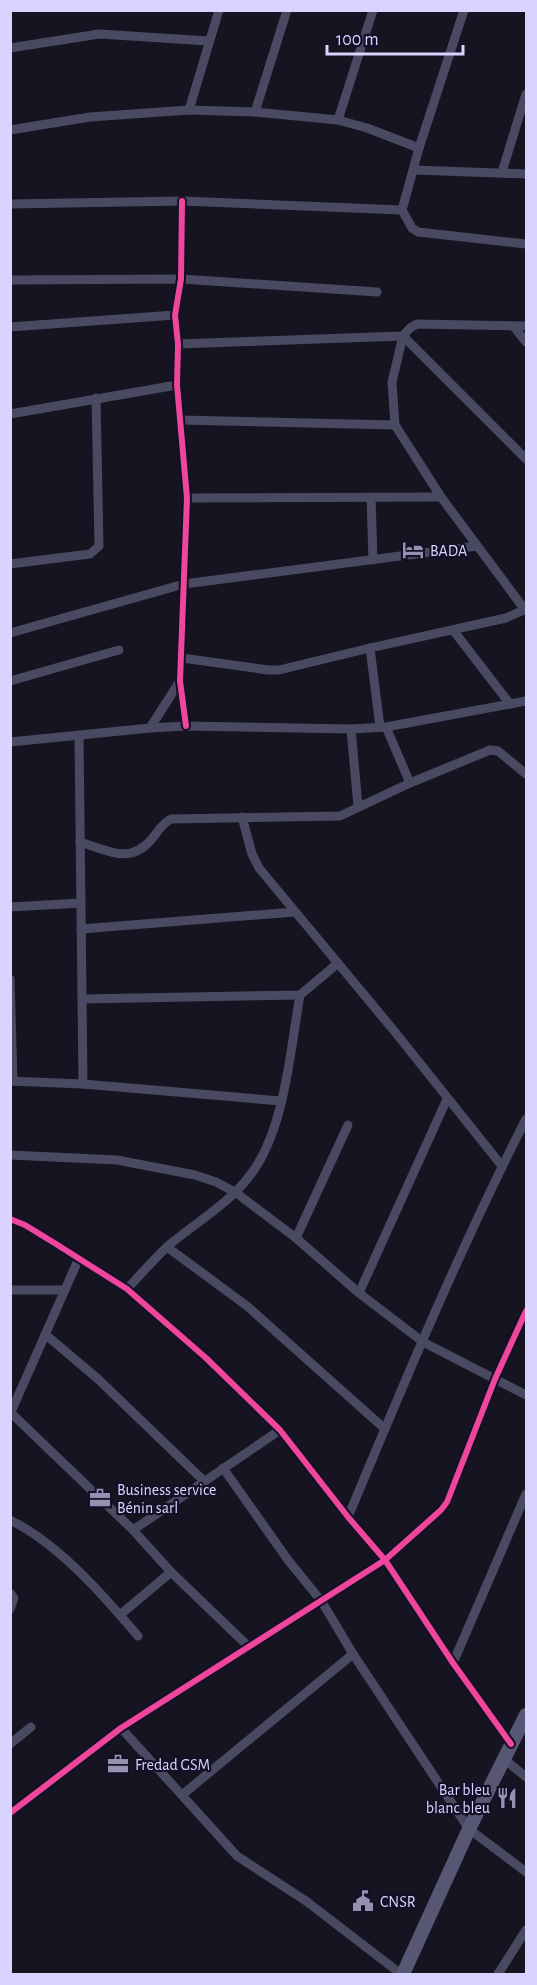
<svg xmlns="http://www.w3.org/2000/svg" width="537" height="1985" viewBox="0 0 537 1985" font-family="'Alegreya Sans',sans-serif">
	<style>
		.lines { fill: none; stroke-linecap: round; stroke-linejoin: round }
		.street { stroke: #4a4962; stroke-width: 9 }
		.secondary { stroke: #575674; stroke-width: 14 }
		.cycleway-casing { stroke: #130f26; stroke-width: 10 }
		.cycleway { stroke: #ed469a; stroke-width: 6 }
		.labels { text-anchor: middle; stroke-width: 4.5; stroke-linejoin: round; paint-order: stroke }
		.poi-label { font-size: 16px; fill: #d9d4ff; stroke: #130f26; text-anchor: start }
	</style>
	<rect width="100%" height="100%" fill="#161421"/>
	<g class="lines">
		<!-- street -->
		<g class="street">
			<path d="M 464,10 L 419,148 L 402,210 L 412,228 L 418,232 L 526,244"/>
			<path d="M 10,48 L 99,34 L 209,41"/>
			<path d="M 189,110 L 219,10"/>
			<path d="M 255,112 L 287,10"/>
			<path d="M 338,120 L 373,10"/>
			<path d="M 10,130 L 90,117 L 189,110 L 255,112 L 338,120 L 367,128 L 419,148"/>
			<path d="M 415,170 L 526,174"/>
			<path d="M 502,172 L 526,94"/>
			<path d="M 182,201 L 181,279 L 175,315 L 178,344 L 177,385 L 187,498 L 180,681 L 186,726"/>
			<path d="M 10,204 L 182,201 L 402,210"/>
			<path d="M 10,280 L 181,279 L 377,292"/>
			<path d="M 10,327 L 175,315"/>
			<path d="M 514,327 L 526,342"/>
			<path d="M 403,336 L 392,382 L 395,425 L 441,497 L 525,610"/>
			<path d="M 403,336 L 526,459"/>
			<path d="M 178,344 L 403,336 L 410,328 L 417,324 L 526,326"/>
			<path d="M 10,414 L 177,385"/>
			<path d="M 180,420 L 395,425"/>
			<path d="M 371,497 L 373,560"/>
			<path d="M 187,498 L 441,497"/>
			<path d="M 10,564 L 90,554 L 99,546 L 96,398"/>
			<path d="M 453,630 L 510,704"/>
			<path d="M 10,633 L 184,584 L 477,546"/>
			<path d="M 370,648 L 380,727"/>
			<path d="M 182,658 L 268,670 L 279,670 L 370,648 L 506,618 L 526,609"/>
			<path d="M 10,681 L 119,650"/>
			<path d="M 386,727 L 410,783"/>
			<path d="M 150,728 L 180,681"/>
			<path d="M 351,729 L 358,806"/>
			<path d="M 79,735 L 83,1084"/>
			<path d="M 10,742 L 150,728 L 186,726 L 351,729 L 386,727 L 526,701"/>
			<path d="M 242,817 L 252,854 L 259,868 L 395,1032 L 502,1166"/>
			<path d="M 80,842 C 107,850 129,865 151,840 C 158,832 162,823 171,819 L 340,816 L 410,783 L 490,750 L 498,751 L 526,774"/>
			<path d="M 10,907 L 81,903"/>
			<path d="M 81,929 L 295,912"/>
			<path d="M 10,979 L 13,1081"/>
			<path d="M 82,999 L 300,995 L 337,964"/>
			<path d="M 10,1081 L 83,1084 L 281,1101"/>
			<path d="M 10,1155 L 117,1160 L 195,1175 L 216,1182 L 235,1192 L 296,1238 L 359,1293 L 423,1342 L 526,1395"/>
			<path d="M 10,1219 L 25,1225 L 56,1244 L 127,1289 L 206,1358 L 280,1430 L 348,1517 L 385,1560 L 453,1663 L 511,1744"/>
			<path d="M 296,1238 L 348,1125"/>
			<path d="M 167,1247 L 247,1306 L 385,1429"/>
			<path d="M 127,1289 C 140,1275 154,1259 168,1246 C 195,1223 230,1203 251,1174 C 285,1129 290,1051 300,995"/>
			<path d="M 10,1290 L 64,1290"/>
			<path d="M 359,1293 L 447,1099"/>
			<path d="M 46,1335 L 98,1379 L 204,1481"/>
			<path d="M 10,1412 L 133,1530 L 171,1572 L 249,1647"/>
			<path d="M 11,1412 L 79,1258"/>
			<path d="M 223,1468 L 288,1560 L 322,1602 L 353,1654 L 469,1829 L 526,1872"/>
			<path d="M 348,1517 C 404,1383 460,1248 526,1119"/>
			<path d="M 10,1520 C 59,1544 103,1595 138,1636"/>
			<path d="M 133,1530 L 280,1430"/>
			<path d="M 10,1593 L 14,1598 L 10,1609"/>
			<path d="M 120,1615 L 171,1572"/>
			<path d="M 453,1663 L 526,1494"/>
			<path d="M 121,1728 L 237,1856 L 306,1901 L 401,1974"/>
			<path d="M 10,1744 L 31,1727"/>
			<path d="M 504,1759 L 526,1777"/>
			<path d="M 182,1795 L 353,1654"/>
			<path d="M 10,1813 L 121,1728 L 385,1560 L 441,1510 L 447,1502 L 495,1379 L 526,1311"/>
			<path d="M 498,1974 L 526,1930"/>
		</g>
		<!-- secondary -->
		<path class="secondary" d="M 403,1974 L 469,1829 L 526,1715"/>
		<defs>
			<g id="cycleway">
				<path d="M 182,201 L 181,279 L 175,315 L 178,344 L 177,385 L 187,498 L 180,681 L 186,726"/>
				<path d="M 10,1219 L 25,1225 L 56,1244 L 127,1289 L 206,1358 L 280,1430 L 348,1517 L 385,1560 L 453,1663 L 511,1744"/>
				<path d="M 10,1813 L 121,1728 L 385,1560 L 441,1510 L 447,1502 L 495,1379 L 526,1311"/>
			</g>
		</defs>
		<!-- cycleway casing -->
		<use href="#cycleway" class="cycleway-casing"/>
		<!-- cycleway -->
		<use href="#cycleway" class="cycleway"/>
	</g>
	<!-- icons -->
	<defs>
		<symbol id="hotel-bare" viewBox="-9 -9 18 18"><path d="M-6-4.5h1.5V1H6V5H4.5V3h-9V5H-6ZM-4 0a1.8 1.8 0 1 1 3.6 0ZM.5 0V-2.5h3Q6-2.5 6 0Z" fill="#9591b1" stroke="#130f26" stroke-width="2.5" paint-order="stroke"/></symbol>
		<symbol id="office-bare" viewBox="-9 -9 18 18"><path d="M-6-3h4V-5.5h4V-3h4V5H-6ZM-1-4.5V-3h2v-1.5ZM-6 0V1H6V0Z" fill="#9591b1" stroke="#130f26" stroke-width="2.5" paint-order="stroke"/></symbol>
		<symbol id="restaurant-bare" viewBox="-9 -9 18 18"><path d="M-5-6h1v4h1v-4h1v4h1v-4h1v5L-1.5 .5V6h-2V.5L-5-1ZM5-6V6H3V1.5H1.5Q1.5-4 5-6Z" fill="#9591b1" stroke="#130f26" stroke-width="2.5" paint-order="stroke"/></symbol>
		<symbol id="civic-bare" viewBox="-9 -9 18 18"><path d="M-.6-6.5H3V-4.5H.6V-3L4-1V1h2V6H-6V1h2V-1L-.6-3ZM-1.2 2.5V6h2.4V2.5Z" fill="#9591b1" stroke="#130f26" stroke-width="2.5" paint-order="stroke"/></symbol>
	</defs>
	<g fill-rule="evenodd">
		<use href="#hotel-bare" x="398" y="535" width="30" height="30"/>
		<use href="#office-bare" x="85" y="1483" width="30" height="30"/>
		<use href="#office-bare" x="103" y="1749" width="30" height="30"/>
		<use href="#restaurant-bare" x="492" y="1783" width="30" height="30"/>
		<use href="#civic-bare" x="348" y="1886" width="30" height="30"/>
	</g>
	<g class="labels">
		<!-- poi labels -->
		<g class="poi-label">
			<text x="430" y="556">BADA</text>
			<text x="117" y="1495">Business service<tspan x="117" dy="18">Bénin sarl</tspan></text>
			<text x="135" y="1770">Fredad GSM</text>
			<text x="490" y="1795" text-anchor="end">Bar bleu<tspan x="490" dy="18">blanc bleu</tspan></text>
			<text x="380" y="1907">CNSR</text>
		</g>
	</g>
	<!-- border -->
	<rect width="537" height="1985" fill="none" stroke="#d9d4ff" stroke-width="24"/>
	<!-- scale -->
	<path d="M327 45v9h136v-9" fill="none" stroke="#d9d4ff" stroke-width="3"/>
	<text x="336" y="45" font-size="18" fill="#d9d4ff" stroke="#130f26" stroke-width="4.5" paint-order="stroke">100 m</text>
</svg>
